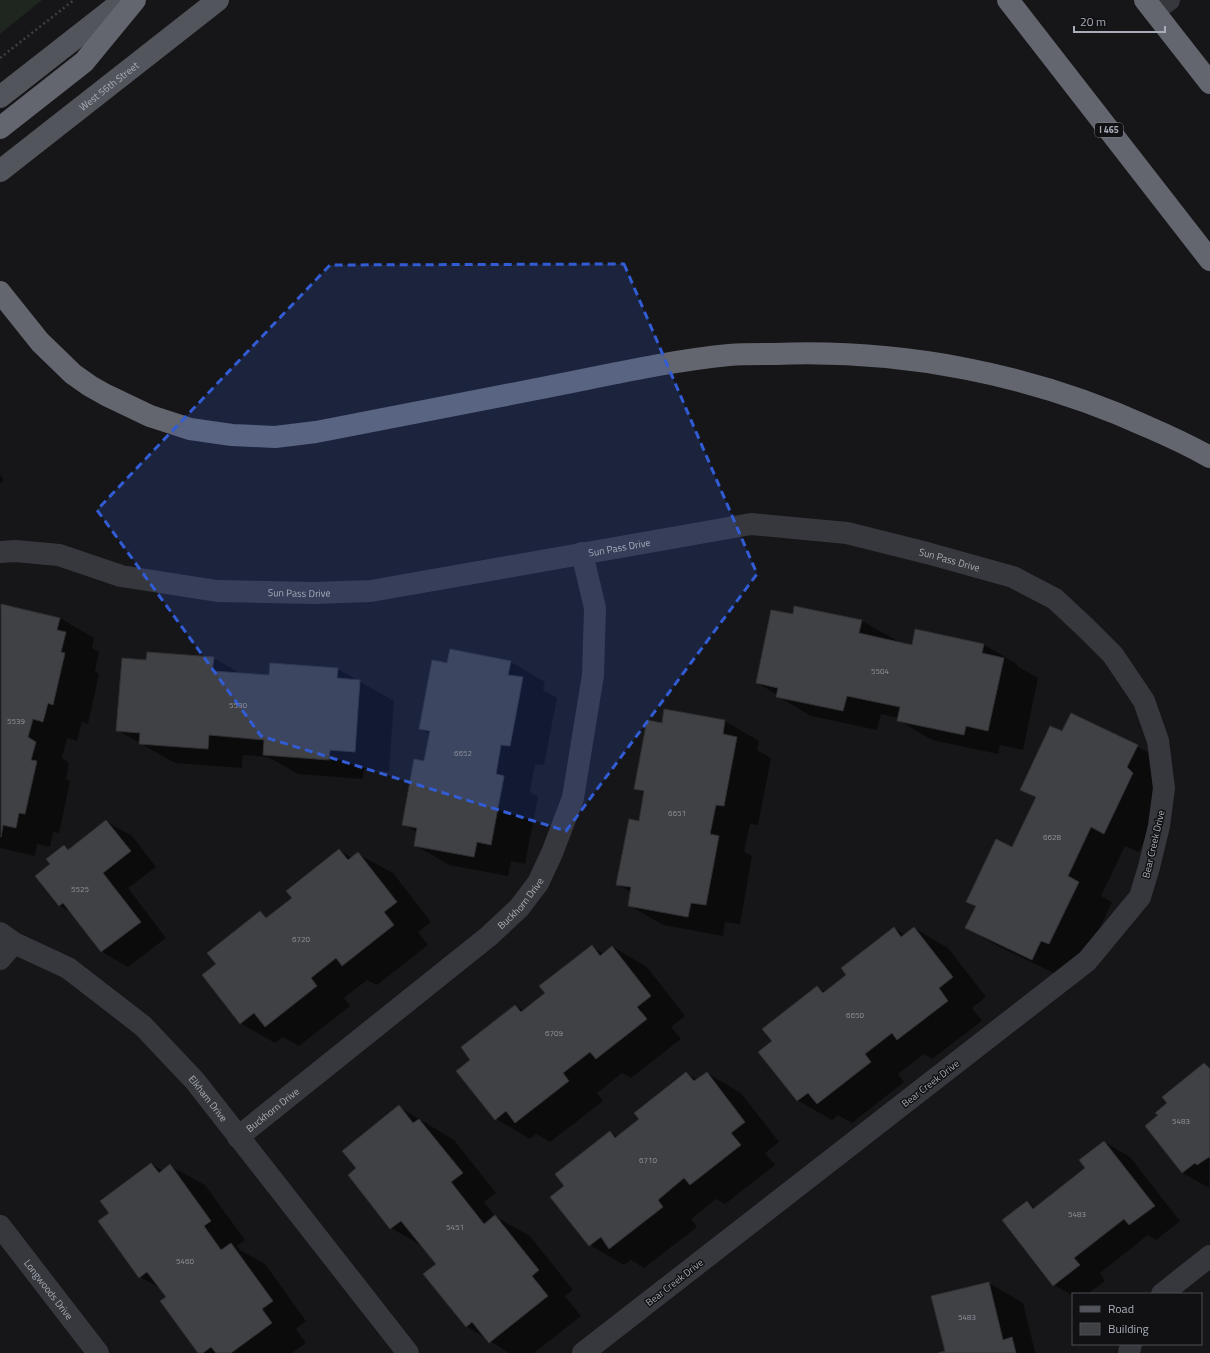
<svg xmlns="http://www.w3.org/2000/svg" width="1210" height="1353" viewBox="0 0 1210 1353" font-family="'Titillium Web',sans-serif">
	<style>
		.green { fill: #1e261f }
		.shadow { fill: #0007 }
		.building { fill: #404145; stroke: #303034 }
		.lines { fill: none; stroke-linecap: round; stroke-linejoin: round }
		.path { stroke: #3d3f44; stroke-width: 2.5; stroke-dasharray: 2 3; stroke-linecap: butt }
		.minor { stroke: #37383d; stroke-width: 22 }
		.major { stroke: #53555c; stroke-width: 22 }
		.highway { stroke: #63666e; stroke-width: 22 }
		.marked { fill: #325cd3; fill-opacity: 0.2; stroke: #325cd3; stroke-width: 3; stroke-dasharray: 8 5; stroke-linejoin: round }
		.labels { text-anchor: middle; stroke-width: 3; stroke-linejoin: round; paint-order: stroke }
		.number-label { font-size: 8px; fill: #8e929b }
		.shield { fill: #111113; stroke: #7b7e86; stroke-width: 1 }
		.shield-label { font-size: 9px; font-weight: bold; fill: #a8adb8 }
		.street-label { font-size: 10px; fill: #a8adb8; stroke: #111113 }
	</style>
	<rect width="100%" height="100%" fill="#161618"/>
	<!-- green -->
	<path class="green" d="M 0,0 L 42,0 L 0,34 Z"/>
	<!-- shadow -->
	<g class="shadow">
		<path d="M 0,475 L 4,480 L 0,484 Z"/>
		<path d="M 2,605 L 60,618 L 94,638 L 92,648 L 99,652 L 95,671 L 99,674 L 88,724 L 82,722 L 77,741 L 67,738 L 62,758 L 69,763 L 66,779 L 70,782 L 59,833 L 53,832 L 50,847 L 37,844 L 35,856 L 0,848 L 0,612 Z"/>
		<path d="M 794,615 L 862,621 L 896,640 L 896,642 L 912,646 L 983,644 L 1017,664 L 1017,666 L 1038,678 L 1023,750 L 1000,745 L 998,754 L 932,740 L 898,720 L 898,718 L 881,714 L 877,730 L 811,716 L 777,696 L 778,695 L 757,683 Z"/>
		<path d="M 214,658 L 241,674 L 270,676 L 338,669 L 394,701 L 389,772 L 364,769 L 363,779 L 298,774 L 268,757 L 243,755 L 242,768 L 175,763 L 117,730 L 147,661 Z"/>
		<path d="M 511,662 L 545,682 L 543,690 L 557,698 L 544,765 L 535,764 L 530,792 L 538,797 L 525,864 L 511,861 L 508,876 L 449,865 L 415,845 L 417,832 L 403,824 L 425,762 L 430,734 L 420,729 L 448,664 Z"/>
		<path d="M 665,710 L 725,721 L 759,741 L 757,750 L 771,758 L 758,825 L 750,824 L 744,852 L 752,856 L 740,924 L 725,922 L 723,936 L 663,925 L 629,905 L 631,892 L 617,884 L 640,822 L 645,794 L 635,788 L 662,724 Z"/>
		<path d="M 1062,732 L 1137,746 L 1171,766 L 1167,793 L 1139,852 L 1125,846 L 1101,896 L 1112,902 L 1083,963 L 1066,979 L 1000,947 L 966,928 L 977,906 L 968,901 L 1012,848 L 1036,798 L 1021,789 Z"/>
		<path d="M 106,821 L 132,836 L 156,867 L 128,888 L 166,938 L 128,967 L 102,952 L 72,913 L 60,906 L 37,876 L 52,864 L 64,847 L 69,850 Z"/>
		<path d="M 339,850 L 352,858 L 358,854 L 393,873 L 431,922 L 418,932 L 428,945 L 377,985 L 367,980 L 344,998 L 350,1006 L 299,1046 L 283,1037 L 275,1043 L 240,1023 L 218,964 L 260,913 L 268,918 L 293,899 Z"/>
		<path d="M 894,928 L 906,935 L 914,928 L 948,948 L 986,997 L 972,1008 L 982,1021 L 932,1059 L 924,1054 L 898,1074 L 904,1082 L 852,1123 L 838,1115 L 832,1120 L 797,1100 L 773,1041 L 817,987 L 825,992 L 847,975 Z"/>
		<path d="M 592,947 L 604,954 L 613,947 L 647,967 L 685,1016 L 671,1027 L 681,1039 L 631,1078 L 622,1073 L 597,1093 L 603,1101 L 550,1142 L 536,1134 L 530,1139 L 496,1119 L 472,1060 L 516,1006 L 524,1011 L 546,993 Z"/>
		<path d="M 1204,1064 L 1210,1068 L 1209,1188 L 1183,1173 L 1146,1126 L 1159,1116 Z"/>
		<path d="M 686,1073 L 698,1080 L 707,1073 L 741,1093 L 779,1142 L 765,1153 L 775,1165 L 725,1204 L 716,1199 L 691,1219 L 697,1227 L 644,1268 L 631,1260 L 624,1265 L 590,1245 L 566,1186 L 610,1132 L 618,1137 L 640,1120 Z"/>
		<path d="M 399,1107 L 454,1140 L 496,1193 L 484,1202 L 496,1217 L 530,1236 L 573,1290 L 565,1296 L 581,1316 L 534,1353 L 509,1353 L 466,1326 L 437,1264 L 424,1247 L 391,1228 L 349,1175 L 358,1168 Z"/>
		<path d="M 1104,1142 L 1130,1157 L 1180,1221 L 1156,1240 L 1148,1235 L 1100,1273 L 1105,1281 L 1088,1294 L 1073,1294 L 1073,1296 L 1054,1285 L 1027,1202 L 1036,1208 L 1086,1169 Z"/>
		<path d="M 151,1164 L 163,1171 L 170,1166 L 205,1185 L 245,1240 L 237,1246 L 240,1250 L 265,1264 L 306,1321 L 296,1329 L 306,1343 L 292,1353 L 199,1353 L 161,1289 L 140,1277 L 110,1214 Z"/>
		<path d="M 989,1283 L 1023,1303 L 1035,1352 L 1037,1353 L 942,1353 L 946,1352 Z"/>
	</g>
	<!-- building -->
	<g class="building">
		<path d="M 1,604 L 60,618 L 57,630 L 66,632 L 61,652 L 65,653 L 53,705 L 48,703 L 43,722 L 33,719 L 28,737 L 36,742 L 31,760 L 37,761 L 25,814 L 19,813 L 16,828 L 3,825 L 1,837 Z"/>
		<path d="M 794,606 L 862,620 L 859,633 L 912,645 L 915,629 L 984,644 L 982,653 L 1004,658 L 988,731 L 966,726 L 964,735 L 897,721 L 900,707 L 847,696 L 843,711 L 776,697 L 778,688 L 756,683 L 771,610 L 793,614 Z"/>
		<path d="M 450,649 L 511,661 L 508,675 L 523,677 L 510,746 L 501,745 L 496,774 L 504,776 L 491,845 L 477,842 L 474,857 L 414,846 L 417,828 L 402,825 L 414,759 L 424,761 L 430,731 L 419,729 L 432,660 L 447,663 Z"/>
		<path d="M 147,652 L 214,657 L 212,671 L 269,675 L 270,663 L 338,668 L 337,678 L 360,680 L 355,752 L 330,750 L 329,760 L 263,755 L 264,740 L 209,735 L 208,749 L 139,744 L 140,733 L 116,731 L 122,658 L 146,660 Z"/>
		<path d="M 664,709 L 725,720 L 723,734 L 737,737 L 724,806 L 716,805 L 710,834 L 719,836 L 706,905 L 691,903 L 688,917 L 628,906 L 631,887 L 616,885 L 629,819 L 639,821 L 644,791 L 634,789 L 647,720 L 662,723 Z"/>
		<path d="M 1071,713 L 1138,745 L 1127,767 L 1133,773 L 1104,834 L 1091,827 L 1068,876 L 1079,882 L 1049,944 L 1041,941 L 1032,960 L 965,928 L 976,906 L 966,902 L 996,839 L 1012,847 L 1036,797 L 1020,790 L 1050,726 L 1062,731 Z"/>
		<path d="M 106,820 L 131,851 L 103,873 L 141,922 L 101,952 L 63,903 L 59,906 L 35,876 L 50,864 L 46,859 L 64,845 L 68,850 Z"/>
		<path d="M 339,849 L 348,860 L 358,852 L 397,902 L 384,912 L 394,925 L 342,966 L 336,958 L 311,978 L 317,986 L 265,1027 L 254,1013 L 240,1024 L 202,975 L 216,964 L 207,953 L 260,911 L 266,918 L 292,898 L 286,891 Z"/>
		<path d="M 894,927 L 901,937 L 914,927 L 953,977 L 939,988 L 948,1001 L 897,1040 L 892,1033 L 865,1054 L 871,1062 L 817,1104 L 808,1093 L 797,1101 L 758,1052 L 772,1041 L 762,1029 L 817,986 L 823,993 L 846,975 L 841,968 Z"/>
		<path d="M 592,945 L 600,956 L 612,946 L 651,996 L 637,1007 L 647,1019 L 596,1059 L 590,1052 L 563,1073 L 569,1081 L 515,1123 L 506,1111 L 495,1120 L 456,1071 L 470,1060 L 461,1047 L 515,1005 L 521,1012 L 545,993 L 539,986 Z"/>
		<path d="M 1204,1063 L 1210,1069 L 1210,1158 L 1209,1157 L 1197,1165 L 1195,1163 L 1182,1173 L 1145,1126 L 1158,1115 L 1155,1113 L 1167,1103 L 1162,1097 Z"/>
		<path d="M 686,1072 L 694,1081 L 707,1072 L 745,1122 L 731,1133 L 741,1145 L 690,1185 L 684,1178 L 658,1200 L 663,1207 L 609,1249 L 601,1237 L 589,1246 L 550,1197 L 564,1186 L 555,1174 L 610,1131 L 615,1138 L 639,1119 L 634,1113 Z"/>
		<path d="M 399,1105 L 413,1123 L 419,1119 L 463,1173 L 451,1182 L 484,1224 L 495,1215 L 539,1270 L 532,1276 L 548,1296 L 489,1343 L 472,1322 L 466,1327 L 423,1274 L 436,1264 L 401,1221 L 390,1229 L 348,1175 L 356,1168 L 342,1151 Z"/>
		<path d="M 1104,1141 L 1155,1206 L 1129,1225 L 1124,1219 L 1074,1258 L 1080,1265 L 1053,1286 L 1002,1220 L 1027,1201 L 1033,1209 L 1085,1168 L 1079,1160 Z"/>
		<path d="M 151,1163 L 159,1173 L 170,1164 L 211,1221 L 204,1226 L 221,1250 L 231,1243 L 273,1301 L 262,1309 L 272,1323 L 231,1353 L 216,1353 L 211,1347 L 203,1353 L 198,1353 L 160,1301 L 166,1297 L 147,1272 L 139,1278 L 98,1221 L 109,1213 L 100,1201 Z"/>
		<path d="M 989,1282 L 1003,1340 L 1012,1337 L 1016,1353 L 938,1353 L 945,1351 L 931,1296 Z"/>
	</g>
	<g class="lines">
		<!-- path -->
		<path class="path" d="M 0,58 L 74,0"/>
		<!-- minor -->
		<g class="minor">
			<path d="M 1154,11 L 1169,0"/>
			<path id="s1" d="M 0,552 L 15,551 L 59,555 L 121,576 L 217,591 L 314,593 L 371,591 L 751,524 L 847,533 L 927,553 L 1013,577 L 1055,599 L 1086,628 L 1113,655 L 1144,701 L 1158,741 L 1164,788 L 1159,826 L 1149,867 L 1140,897 L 1087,961 L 583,1353"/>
			<path id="s2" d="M 0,933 L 14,943 L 68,968 L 143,1026 L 195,1081 L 408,1353"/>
			<path d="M 0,959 L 14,943"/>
			<path id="s3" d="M 238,1137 L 489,936 L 519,908 L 538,883 L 552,853 L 573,798 L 593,675 L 595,608 L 582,553"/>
			<path id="s4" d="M 0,1226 L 98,1353"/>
			<path d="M 1162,1294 L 1210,1256"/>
			<path d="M 1129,1353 L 1131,1344"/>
		</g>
		<!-- major -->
		<g class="major">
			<path d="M 0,97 L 124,0"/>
			<path id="s5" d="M 0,171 L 218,0"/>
		</g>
		<!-- highway -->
		<g class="highway">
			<path d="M 1008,0 L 1210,260"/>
			<path d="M 1145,0 L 1210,83"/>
			<path d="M 0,128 L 84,62 L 135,0"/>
			<path d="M 0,292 L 40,342 L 73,374 L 90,386 L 106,395 L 150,416 L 190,429 L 232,435 L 275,437 L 316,432 C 393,417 470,402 547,387 C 608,375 668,361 729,355 C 744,354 760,354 775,354 C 903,349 1032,374 1148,427 C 1169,436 1190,446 1210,457"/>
		</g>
	</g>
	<!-- marked area -->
	<path class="marked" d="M 624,264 L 757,574 L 566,831 L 261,736 L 97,510 L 330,265 Z"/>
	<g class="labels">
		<!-- number labels -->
		<g class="number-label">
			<text x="880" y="674">5504</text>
			<text x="238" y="708">5530</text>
			<text x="16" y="724">5539</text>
			<text x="463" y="756">6652</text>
			<text x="677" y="816">6651</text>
			<text x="1052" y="840">6628</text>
			<text x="80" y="892">5525</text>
			<text x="301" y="942">6720</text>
			<text x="855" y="1018">6650</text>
			<text x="554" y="1036">6709</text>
			<text x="1181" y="1124">5483</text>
			<text x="648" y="1163">6710</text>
			<text x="1077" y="1217">5483</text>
			<text x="455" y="1230">5451</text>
			<text x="185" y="1264">5460</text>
			<text x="967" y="1320">5483</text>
		</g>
		<!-- shield labels -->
		<rect class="shield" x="1095" y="123" width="28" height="14" rx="3"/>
		<g class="shield-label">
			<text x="1109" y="133">I 465</text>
		</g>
		<!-- street labels -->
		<g class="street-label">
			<text dy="4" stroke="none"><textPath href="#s5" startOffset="138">West 56th Street</textPath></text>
			<text dy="4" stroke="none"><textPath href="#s1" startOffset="628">Sun Pass Drive</textPath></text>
			<text dy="4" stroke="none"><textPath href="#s1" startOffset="964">Sun Pass Drive</textPath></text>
			<text dy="4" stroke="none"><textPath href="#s1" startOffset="304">Sun Pass Drive</textPath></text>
			<text transform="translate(1153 844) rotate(-77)" y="4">Bear Creek Drive</text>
			<text dy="4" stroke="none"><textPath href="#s3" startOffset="367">Buckhorn Drive</textPath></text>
			<text transform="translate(930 1083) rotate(-38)" y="4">Bear Creek Drive</text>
			<text dy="4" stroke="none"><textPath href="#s2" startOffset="269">Elkham Drive</textPath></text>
			<text dy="4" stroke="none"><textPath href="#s3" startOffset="44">Buckhorn Drive</textPath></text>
			<text transform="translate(674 1282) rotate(-38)" y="4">Bear Creek Drive</text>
			<text dy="4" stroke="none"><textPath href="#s4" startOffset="80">Longwoods Drive</textPath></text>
		</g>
	</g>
	<!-- legend -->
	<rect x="1072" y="1293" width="130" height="52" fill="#111113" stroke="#4d4f55"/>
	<rect x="1080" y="1306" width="20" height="6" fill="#53555c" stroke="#4d4f55"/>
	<text x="1108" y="1313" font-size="12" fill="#a8adb8">Road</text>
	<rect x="1080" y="1323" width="20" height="12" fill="#404145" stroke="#4d4f55"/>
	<text x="1108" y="1333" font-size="12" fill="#a8adb8">Building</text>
	<!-- scale -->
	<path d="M1074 26v6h91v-6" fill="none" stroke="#a8adb8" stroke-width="2"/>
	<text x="1080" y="26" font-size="12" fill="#a8adb8" stroke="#111113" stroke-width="3" paint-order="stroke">20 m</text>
</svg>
